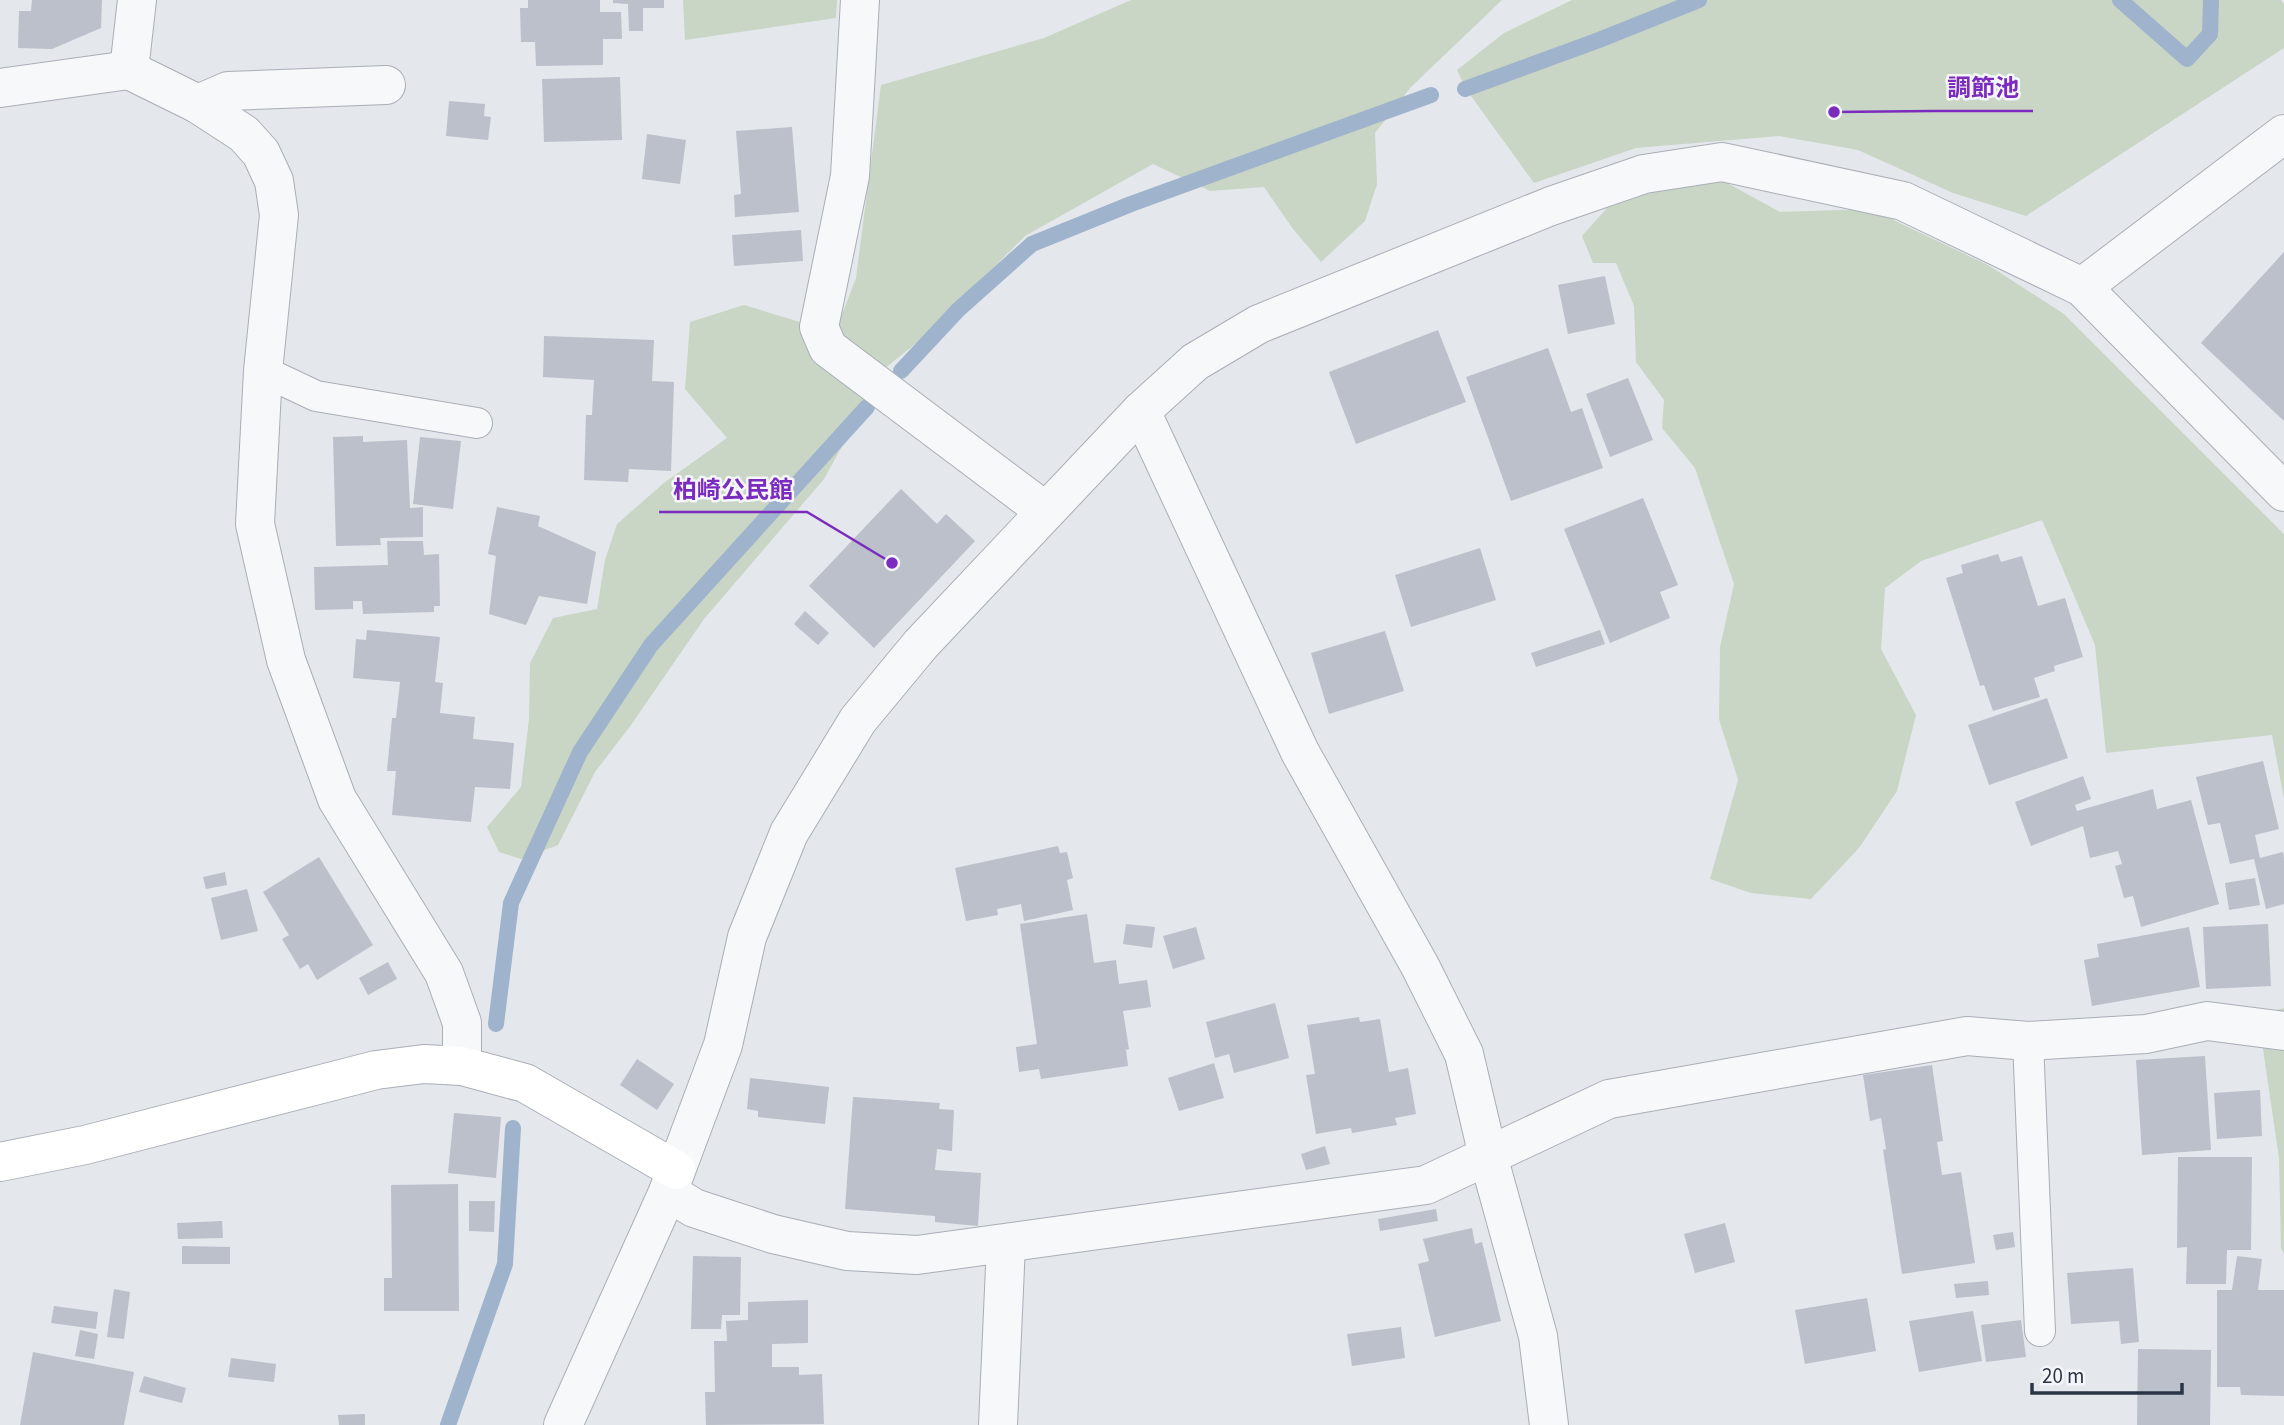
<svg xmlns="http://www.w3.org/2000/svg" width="2284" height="1425" viewBox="0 0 2284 1425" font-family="'Source Sans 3','Noto Sans JP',sans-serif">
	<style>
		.green { fill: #c9d6c5 }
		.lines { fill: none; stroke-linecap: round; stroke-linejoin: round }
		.stream { stroke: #9fb4cc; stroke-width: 16 }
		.building { fill: #bbc0ca }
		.lane-casing { stroke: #a9aeb7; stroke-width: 32 }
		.street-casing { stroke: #a9aeb7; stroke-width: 40 }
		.secondary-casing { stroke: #a9aeb7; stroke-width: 40 }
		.lane { stroke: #f7f8fa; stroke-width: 30 }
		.street { stroke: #f7f8fa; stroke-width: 38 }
		.secondary { stroke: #fff; stroke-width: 38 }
		.leader { fill: none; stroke: #7b2cbf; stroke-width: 2.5 }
		.callout-dot { fill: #7b2cbf; stroke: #f4f6f9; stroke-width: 2.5 }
		.callout-label { font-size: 24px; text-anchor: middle; font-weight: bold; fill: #7b2cbf; stroke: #f4f6f9; stroke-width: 5; stroke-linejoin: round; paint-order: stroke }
	</style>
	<rect width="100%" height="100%" fill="#e4e7ec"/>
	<!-- green -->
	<g class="green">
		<path d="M 683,0 L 837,0 L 836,18 L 685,40 Z"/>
		<path d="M 1131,0 L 1502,0 L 1411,87 L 1375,133 L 1377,184 L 1365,221 L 1321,262 L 1293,229 L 1264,187 L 1210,191 L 1153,164 L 1025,236 L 925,336 L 884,369 L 836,330 L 856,278 L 881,85 L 1044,38 Z"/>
		<path d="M 1572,0 L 2281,0 L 2284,4 L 2284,48 L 2026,216 L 1953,193 L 1858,150 L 1779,136 L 1636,148 L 1534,183 L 1466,89 L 1457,70 L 1504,33 Z"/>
		<path d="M 1718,178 L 1780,212 L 1870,209 L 1988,265 L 2064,314 L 2284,534 L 2284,799 L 2272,735 L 2106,753 L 2095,645 L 2042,520 L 1921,561 L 1885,588 L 1881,649 L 1916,715 L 1897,791 L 1859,848 L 1811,899 L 1751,893 L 1710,879 L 1738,780 L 1719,719 L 1720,647 L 1734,584 L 1695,468 L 1662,428 L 1664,400 L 1636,362 L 1634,306 L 1616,263 L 1593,263 L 1582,236 L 1607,208 L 1654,192 Z"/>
		<path d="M 744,305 L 803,323 L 872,392 L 824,479 L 704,619 L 631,725 L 595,772 L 558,845 L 521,859 L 499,852 L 487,827 L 521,787 L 529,719 L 530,663 L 553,618 L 597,609 L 605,560 L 617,524 L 665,482 L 727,438 L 685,389 L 690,322 Z"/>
		<path d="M 2284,1008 L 2284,1254 L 2281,1248 L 2279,1158 L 2258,1015 Z"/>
	</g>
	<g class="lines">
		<!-- stream -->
		<g class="stream">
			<path d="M 2120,0 L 2187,59 L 2210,34 L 2211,0"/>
			<path d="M 1465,89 L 1599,40 L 1699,0"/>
			<path d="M 901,371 L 958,310 L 1032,244 L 1131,204 L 1431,95"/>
			<path d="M 496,1024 L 511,903 L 580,752 L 651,645 L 867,407"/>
			<path d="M 448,1425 L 505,1264 L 513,1128"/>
		</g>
	</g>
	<!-- building -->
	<g class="building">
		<path d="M 32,0 L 102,0 L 101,28 L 52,49 L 18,48 L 19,11 L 31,11 Z"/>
		<path d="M 528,0 L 600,0 L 600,12 L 621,12 L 622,39 L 603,39 L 603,65 L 536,66 L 535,42 L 521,42 L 520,8 L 528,8 Z"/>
		<path d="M 613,0 L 664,0 L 664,8 L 643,8 L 643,31 L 629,31 L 628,4 L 613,3 Z"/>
		<path d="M 620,77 L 622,140 L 544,142 L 542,79 Z"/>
		<path d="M 449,101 L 485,104 L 484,116 L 491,117 L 488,140 L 446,136 Z"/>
		<path d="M 792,127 L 799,212 L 735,217 L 734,195 L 741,194 L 736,131 Z"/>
		<path d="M 647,134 L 686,140 L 680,184 L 642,179 Z"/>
		<path d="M 801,230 L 803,261 L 734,266 L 732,235 Z"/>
		<path d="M 2284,252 L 2284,421 L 2201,343 Z"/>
		<path d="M 1605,276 L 1615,324 L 1568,334 L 1558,285 Z"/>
		<path d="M 1438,330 L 1466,402 L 1356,444 L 1329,372 Z"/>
		<path d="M 544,336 L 654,340 L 652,381 L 674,382 L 671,471 L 629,469 L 628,482 L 584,480 L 586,415 L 592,415 L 594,380 L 543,377 Z"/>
		<path d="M 1548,348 L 1571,412 L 1582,408 L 1603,468 L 1511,501 L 1466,377 Z"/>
		<path d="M 1628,378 L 1653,440 L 1610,457 L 1586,394 Z"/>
		<path d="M 363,436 L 363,442 L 407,440 L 410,508 L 423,507 L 423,537 L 380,538 L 381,545 L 336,546 L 333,437 Z"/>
		<path d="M 420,437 L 461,441 L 453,509 L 413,504 Z"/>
		<path d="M 901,489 L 937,524 L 946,514 L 975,541 L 874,648 L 809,586 Z"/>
		<path d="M 1643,498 L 1678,585 L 1660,592 L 1670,618 L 1610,643 L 1564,529 Z"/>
		<path d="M 497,507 L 540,516 L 538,526 L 596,552 L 587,604 L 539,596 L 526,625 L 489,614 L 496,556 L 488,554 Z"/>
		<path d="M 387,541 L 423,541 L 424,555 L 439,554 L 440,606 L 434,606 L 434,612 L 363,614 L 362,601 L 353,601 L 353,609 L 315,610 L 314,567 L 388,565 Z"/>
		<path d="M 1480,548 L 1496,600 L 1411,627 L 1395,575 Z"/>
		<path d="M 1998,554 L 2001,562 L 2022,556 L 2038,606 L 2065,598 L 2083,657 L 2054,666 L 2055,671 L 2034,678 L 2040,697 L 1993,711 L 1984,685 L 1980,686 L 1946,578 L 1963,573 L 1961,565 Z"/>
		<path d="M 805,611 L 829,633 L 818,645 L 794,624 Z"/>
		<path d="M 367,630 L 440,637 L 435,682 L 443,683 L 440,713 L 475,717 L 473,739 L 514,743 L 510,789 L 475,787 L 471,822 L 392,815 L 396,771 L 387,771 L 392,718 L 396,718 L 400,682 L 353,678 L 356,639 L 366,640 Z"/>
		<path d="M 1600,630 L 1605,644 L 1536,667 L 1531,653 Z"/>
		<path d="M 1385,631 L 1404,691 L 1329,714 L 1311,653 Z"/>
		<path d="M 2047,698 L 2068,758 L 1989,785 L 1968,725 Z"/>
		<path d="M 2263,761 L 2279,829 L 2255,835 L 2260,858 L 2283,852 L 2284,858 L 2284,904 L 2266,909 L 2254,859 L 2230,864 L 2220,823 L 2208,825 L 2196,777 Z"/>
		<path d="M 2083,776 L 2091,799 L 2075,805 L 2077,811 L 2153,789 L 2157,809 L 2191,800 L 2219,904 L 2141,927 L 2133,896 L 2124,898 L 2115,866 L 2122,864 L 2118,851 L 2090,858 L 2083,826 L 2031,846 L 2015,802 Z"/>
		<path d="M 1058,846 L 1060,853 L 1067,852 L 1073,878 L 1067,880 L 1073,910 L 1024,921 L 1021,904 L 997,909 L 998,915 L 966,921 L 955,868 Z"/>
		<path d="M 319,857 L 373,945 L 317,980 L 308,964 L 300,969 L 282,939 L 289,935 L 263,892 Z"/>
		<path d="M 225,872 L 227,885 L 206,889 L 203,877 Z"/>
		<path d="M 2255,878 L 2260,905 L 2229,910 L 2225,883 Z"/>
		<path d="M 247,889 L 258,931 L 221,940 L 211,898 Z"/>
		<path d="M 1087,914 L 1094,963 L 1116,960 L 1119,984 L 1147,980 L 1151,1007 L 1123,1011 L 1129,1049 L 1126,1050 L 1128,1066 L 1041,1079 L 1039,1069 L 1019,1072 L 1016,1047 L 1037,1044 L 1020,924 Z"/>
		<path d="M 1126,924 L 1155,927 L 1152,948 L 1123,944 Z"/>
		<path d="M 2268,924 L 2271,986 L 2206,989 L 2203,927 Z"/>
		<path d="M 1196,927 L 1205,959 L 1173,969 L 1163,936 Z"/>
		<path d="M 2189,927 L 2200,987 L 2092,1006 L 2084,960 L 2099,957 L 2097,944 Z"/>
		<path d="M 388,962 L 397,979 L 368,995 L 359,978 Z"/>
		<path d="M 1275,1003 L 1289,1058 L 1234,1073 L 1229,1054 L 1215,1058 L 1206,1022 Z"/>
		<path d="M 1359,1017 L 1360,1022 L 1380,1019 L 1389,1072 L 1408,1068 L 1416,1114 L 1395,1118 L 1397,1125 L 1352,1133 L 1351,1128 L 1316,1134 L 1306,1075 L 1315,1074 L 1307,1025 Z"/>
		<path d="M 2205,1056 L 2211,1150 L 2142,1155 L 2136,1060 Z"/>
		<path d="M 637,1059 L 674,1084 L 657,1110 L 620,1085 Z"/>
		<path d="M 1214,1063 L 1224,1098 L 1179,1111 L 1168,1078 Z"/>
		<path d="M 1932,1065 L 1943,1141 L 1937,1142 L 1942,1175 L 1961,1172 L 1975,1263 L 1902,1274 L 1883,1150 L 1886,1149 L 1881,1118 L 1870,1121 L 1863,1075 Z"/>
		<path d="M 750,1078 L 829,1087 L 825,1124 L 758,1117 L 758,1111 L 747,1109 Z"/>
		<path d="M 2260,1090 L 2262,1136 L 2217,1139 L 2214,1093 Z"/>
		<path d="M 853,1097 L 940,1103 L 939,1109 L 954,1110 L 952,1151 L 937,1149 L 935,1170 L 981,1173 L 978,1226 L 935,1222 L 935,1216 L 845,1209 Z"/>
		<path d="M 454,1113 L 501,1117 L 496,1178 L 448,1173 Z"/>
		<path d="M 1325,1146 L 1330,1164 L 1306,1170 L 1301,1154 Z"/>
		<path d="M 2178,1157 L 2252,1157 L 2251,1250 L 2227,1250 L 2226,1284 L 2186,1284 L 2187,1247 L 2177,1248 Z"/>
		<path d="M 458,1184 L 459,1311 L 384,1311 L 384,1278 L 392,1278 L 391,1185 Z"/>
		<path d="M 469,1201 L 495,1201 L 494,1232 L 469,1231 Z"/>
		<path d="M 1436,1209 L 1438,1221 L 1380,1231 L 1378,1219 Z"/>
		<path d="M 222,1221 L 223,1238 L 178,1239 L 177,1223 Z"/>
		<path d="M 1725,1223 L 1735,1262 L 1695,1273 L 1684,1234 Z"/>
		<path d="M 1472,1228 L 1475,1244 L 1482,1242 L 1501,1321 L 1435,1337 L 1418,1264 L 1429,1261 L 1423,1239 Z"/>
		<path d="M 2013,1232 L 2015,1247 L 1996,1250 L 1993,1235 Z"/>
		<path d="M 182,1246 L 230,1247 L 230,1264 L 182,1264 Z"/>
		<path d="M 693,1256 L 741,1257 L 740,1315 L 722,1315 L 721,1329 L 691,1329 Z"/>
		<path d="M 2237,1256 L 2262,1259 L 2258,1290 L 2284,1290 L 2284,1396 L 2241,1395 L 2240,1387 L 2217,1387 L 2217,1290 L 2232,1290 Z"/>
		<path d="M 2133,1268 L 2139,1342 L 2121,1344 L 2119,1321 L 2071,1324 L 2067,1273 Z"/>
		<path d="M 1988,1281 L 1989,1295 L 1956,1298 L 1954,1284 Z"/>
		<path d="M 114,1289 L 130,1292 L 124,1339 L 107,1337 Z"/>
		<path d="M 1867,1298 L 1876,1351 L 1805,1364 L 1795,1310 Z"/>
		<path d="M 808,1300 L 808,1343 L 772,1344 L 772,1367 L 799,1367 L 799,1375 L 822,1374 L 824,1424 L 706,1425 L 705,1392 L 715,1392 L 714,1341 L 727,1341 L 726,1321 L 748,1320 L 748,1302 Z"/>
		<path d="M 54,1306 L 98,1312 L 96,1329 L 51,1323 Z"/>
		<path d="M 1973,1311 L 1982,1361 L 1919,1372 L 1909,1321 Z"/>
		<path d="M 2021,1320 L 2026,1357 L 1986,1362 L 1981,1325 Z"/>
		<path d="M 1401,1327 L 1405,1358 L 1352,1366 L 1347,1334 Z"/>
		<path d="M 80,1330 L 98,1334 L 94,1359 L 75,1356 Z"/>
		<path d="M 2138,1349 L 2211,1350 L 2210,1425 L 2137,1425 Z"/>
		<path d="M 33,1352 L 134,1372 L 124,1425 L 20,1425 Z"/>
		<path d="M 231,1358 L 276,1364 L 274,1382 L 228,1377 Z"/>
		<path d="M 144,1376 L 186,1388 L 182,1403 L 139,1392 Z"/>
		<path d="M 365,1414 L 365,1425 L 339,1425 L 338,1415 Z"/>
	</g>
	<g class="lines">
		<defs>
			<g id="lane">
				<path d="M 263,371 L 316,396 L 477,423"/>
				<path d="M 2028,1041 L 2040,1331"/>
			</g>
			<g id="street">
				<path d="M 860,0 L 850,176 L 819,327 L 828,348 L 1045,511"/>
				<path d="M 129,70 L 137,0"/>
				<path d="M 0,88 L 129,70 L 198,104 L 244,134 L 261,153 L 274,181 L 279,215 L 263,371 L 255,524 L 286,660 L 337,799 L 444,973 L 462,1023 L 462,1066"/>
				<path d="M 198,104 L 228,91 L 386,85"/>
				<path d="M 2082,287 L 2284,134"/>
				<path d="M 1141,411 L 1300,752 L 1420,966 L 1464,1054 L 1488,1156 L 1538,1336 L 1549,1425"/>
				<path d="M 668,1192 L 694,1208 L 773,1234 L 847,1251 L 917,1255 L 1426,1185 L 1609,1099 L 1967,1036 L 2028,1041 L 2146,1034 L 2207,1021 L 2284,1031"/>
				<path d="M 563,1425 L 668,1192 L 723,1045 L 747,937 L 789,833 L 858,720 L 921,644 L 1141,411 L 1195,362 L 1259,324 L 1551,206 L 1644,174 L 1722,162 L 1903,201 L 2082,287 L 2284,492"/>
				<path d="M 998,1425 L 1006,1244"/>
			</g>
			<path id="secondary" d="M 0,1162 L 85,1145 L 376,1070 L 424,1064 L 462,1066 L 525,1083 L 676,1170"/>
		</defs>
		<!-- lane casing -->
		<use href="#lane" class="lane-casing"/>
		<!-- street casing -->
		<use href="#street" class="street-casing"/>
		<!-- secondary casing -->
		<use href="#secondary" class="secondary-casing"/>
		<!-- lane -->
		<use href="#lane" class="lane"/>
		<!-- street -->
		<use href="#street" class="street"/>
		<!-- secondary -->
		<use href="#secondary" class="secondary"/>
	</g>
	<!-- callouts -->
	<path class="leader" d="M1834 112L1933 111H2033M892 563L807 512H659"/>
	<g class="callout-dot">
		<circle cx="1834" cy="112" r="7"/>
		<circle cx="892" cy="563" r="7"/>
	</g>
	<g class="callout-label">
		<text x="1983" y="96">調節池</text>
		<text x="733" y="498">柏崎公民館</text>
	</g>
	<!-- scale -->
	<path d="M2032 1383v10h150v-10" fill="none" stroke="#2b3445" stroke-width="3.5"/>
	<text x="2042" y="1383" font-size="21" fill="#2b3445" stroke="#f4f6f9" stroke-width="5" paint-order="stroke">20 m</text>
</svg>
